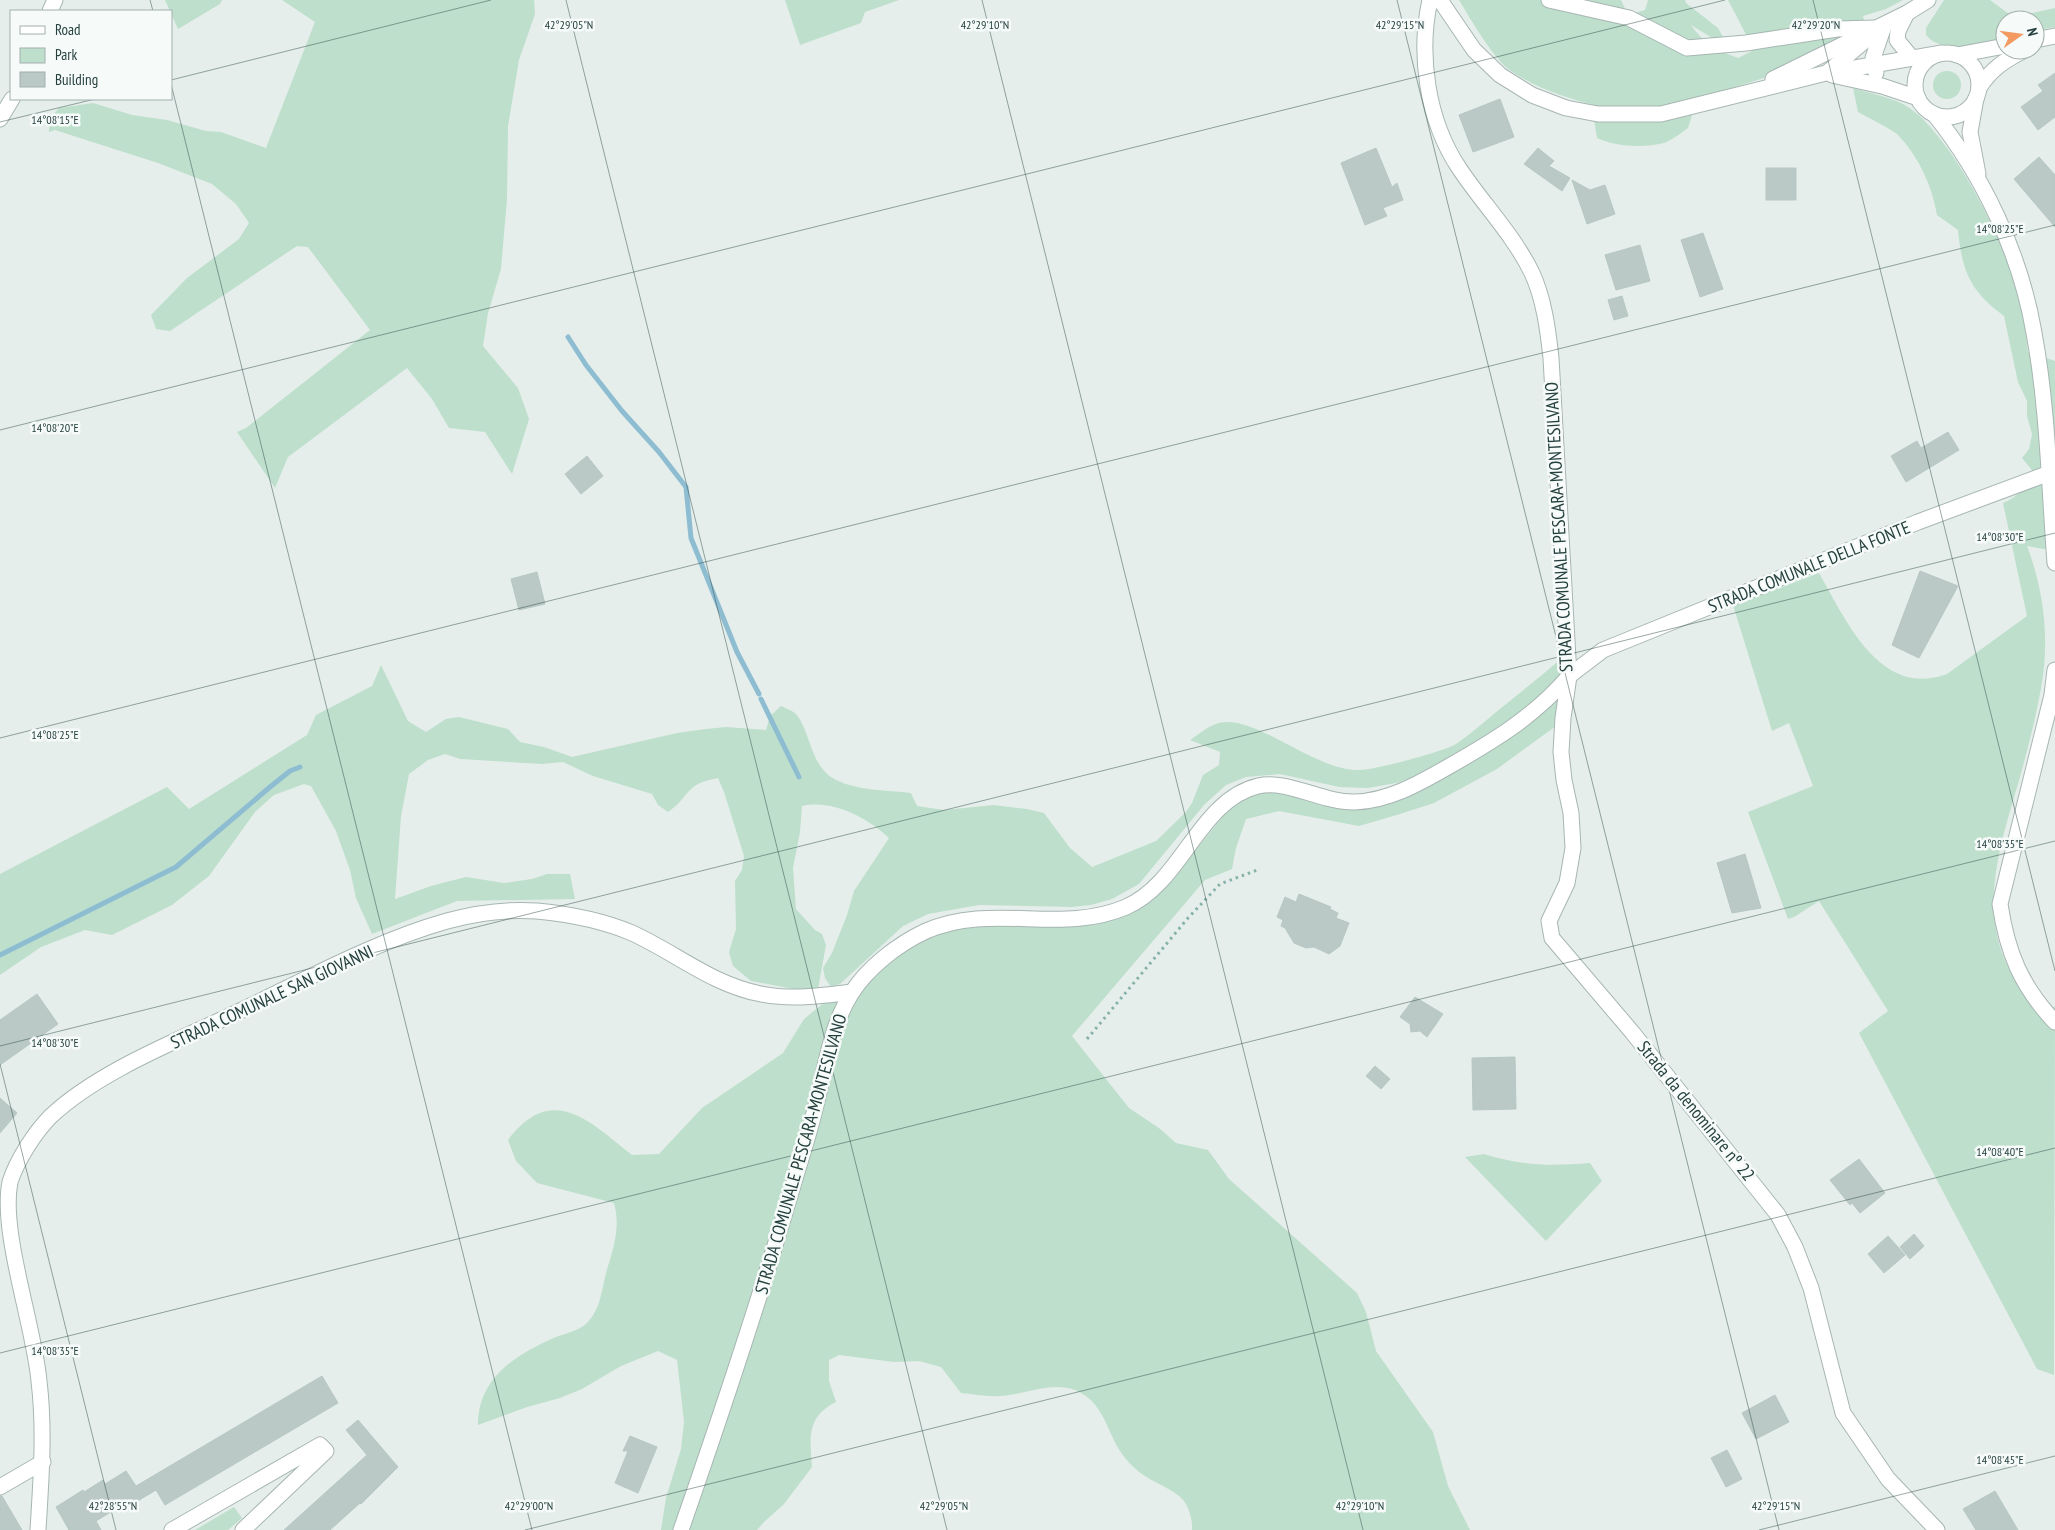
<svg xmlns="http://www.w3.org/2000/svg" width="2055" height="1530" viewBox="0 0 2055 1530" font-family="'PT Sans Narrow',sans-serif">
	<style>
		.green { fill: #bedfcc }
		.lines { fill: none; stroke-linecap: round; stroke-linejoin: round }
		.stream { stroke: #8ebdd2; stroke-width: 5 }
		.building { fill: #bac9c5; stroke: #b7c8c4 }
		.minor-casing { stroke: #a7b6b3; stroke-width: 17 }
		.path { stroke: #86b2aa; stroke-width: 3; stroke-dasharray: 2.5 4; stroke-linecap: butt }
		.minor { stroke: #fff; stroke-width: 15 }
		.ticks { fill: none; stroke: #24403d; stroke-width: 1; stroke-opacity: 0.45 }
		.labels { text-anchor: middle; stroke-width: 5; stroke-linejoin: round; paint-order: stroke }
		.street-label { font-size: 18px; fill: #24403d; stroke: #f6faf9 }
		.ticks-label { font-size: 12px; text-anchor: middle; fill: #24403d; stroke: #f6faf9; stroke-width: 5; stroke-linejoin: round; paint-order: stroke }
	</style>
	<rect width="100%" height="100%" fill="#e5eeeb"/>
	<!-- green -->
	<g class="green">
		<path d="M 165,0 L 222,0 L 220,4 L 178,29 Z"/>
		<path d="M 282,0 L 534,0 L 535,14 L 519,60 L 508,126 L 507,199 L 501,269 L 488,313 L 483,346 L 518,388 L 529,419 L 512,474 L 485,432 L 449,428 L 432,399 L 407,368 L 288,457 L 275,488 L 237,432 L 246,428 L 370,330 L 308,247 L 297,246 L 170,331 L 156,329 L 151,315 L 187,278 L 239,239 L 249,223 L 236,204 L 212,184 L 158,163 L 55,130 L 49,132 L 49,120 L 59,108 L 93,103 L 132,115 L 167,120 L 206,131 L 221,132 L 266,148 L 315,22 Z"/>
		<path d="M 785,0 L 899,0 L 865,12 L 861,23 L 800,45 Z"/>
		<path d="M 1459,0 L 1621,0 L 1628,15 L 1645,10 L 1648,0 L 1685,0 L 1686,3 L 1718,28 L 1723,37 L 1714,39 L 1691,25 C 1703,43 1718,51 1738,58 L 1754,50 L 1728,0 L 1903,0 L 1886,9 L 1863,16 L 1865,24 L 1770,76 L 1697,99 L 1688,128 C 1681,133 1672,140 1664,143 C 1643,148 1617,147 1597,138 L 1594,119 L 1597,106 C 1567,98 1537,89 1511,71 C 1494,60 1470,18 1459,0 Z"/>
		<path d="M 1944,0 L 1990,0 L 2013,17 L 2055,8 L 2055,30 L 2054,27 L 2035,31 L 2035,20 L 2005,20 L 2005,38 C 1983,43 1943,56 1926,35 L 1926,28 Z"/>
		<circle cx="1947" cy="85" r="14"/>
		<path d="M 1853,88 C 1868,93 1886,96 1901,103 C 1949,126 2010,251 2021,303 C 2025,319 2026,336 2028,352 L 2055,361 L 2055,551 L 2027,546 C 2044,591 2050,640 2041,688 C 2036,717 2028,748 2020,777 C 2001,843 1975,914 2014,978 C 2020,988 2025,998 2033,1006 L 2055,1007 L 2054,1375 L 2037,1369 L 1859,1033 L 1888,1011 L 1819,901 L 1794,917 L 1788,919 L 1748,812 L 1813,786 L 1789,723 L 1772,731 L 1733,605 L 1819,573 C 1846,620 1880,699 1947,674 L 2027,616 L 2003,503 C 2020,496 2025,486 2032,470 L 2022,458 L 2029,449 L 2032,434 L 2027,416 L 2027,401 L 2018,382 L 2004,316 C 1970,291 1962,271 1958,230 L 1937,215 C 1932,186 1919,157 1898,135 C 1893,130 1867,117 1858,112 Z"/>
		<path d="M 1562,658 L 1556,726 L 1497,769 L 1434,803 L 1400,814 L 1359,826 L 1279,811 L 1246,819 L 1236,848 L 1232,869 L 1205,880 L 1072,1036 L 1129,1108 L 1159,1128 L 1176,1143 L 1208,1150 L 1229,1179 L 1357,1293 L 1366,1312 L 1376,1351 L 1433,1432 L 1448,1486 L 1470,1530 L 1192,1530 C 1193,1520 1188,1502 1179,1496 C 1161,1482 1143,1480 1126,1459 C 1106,1436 1107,1403 1075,1390 C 1050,1381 1025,1395 1000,1396 C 987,1397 974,1394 961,1393 L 941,1367 L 919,1361 L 894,1362 L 839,1355 L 829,1360 L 829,1381 L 836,1402 C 806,1417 810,1438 812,1467 L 784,1504 L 764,1522 L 757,1530 L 661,1530 L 666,1498 L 681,1449 L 684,1422 L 677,1360 L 658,1351 L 621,1366 L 582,1389 L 560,1398 L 527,1407 L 478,1425 C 478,1377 517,1354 556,1337 C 565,1334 580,1330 587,1323 C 602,1308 602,1285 608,1266 C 615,1245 620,1224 614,1203 L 537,1183 L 516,1161 L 508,1140 C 552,1082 589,1121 632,1155 L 659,1154 L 702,1108 L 783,1053 L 804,1019 L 826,1001 L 862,988 L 902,953 L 941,932 L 975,926 L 1027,924 L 1072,927 L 1098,924 L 1140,909 L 1172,879 L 1237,799 L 1265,791 L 1319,802 L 1357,806 L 1407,781 L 1368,788 L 1339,787 L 1280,774 L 1246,777 L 1226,785 L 1204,805 L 1139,884 L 1112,899 L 1091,905 L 1072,907 L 979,905 L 928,914 L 903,926 L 840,984 L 831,987 L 825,978 L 823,968 L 832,953 L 847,915 L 854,891 L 889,838 C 868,818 832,799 802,806 L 800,832 L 793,868 L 796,909 L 815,930 L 822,934 L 826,945 L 818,989 L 799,990 L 751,981 L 733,966 L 729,952 L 736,929 L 735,881 L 742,870 L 744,856 L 724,792 L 718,778 C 684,784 691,796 668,812 L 658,805 L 652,794 L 593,776 L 563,762 L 542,764 L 460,759 L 445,754 L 428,760 L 409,774 L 401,816 L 395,899 L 431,886 L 466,877 L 504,883 L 532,879 L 547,874 L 570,874 L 575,899 L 457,901 L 372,934 L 356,898 L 350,870 L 336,831 L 311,786 L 304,784 L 274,795 L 255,812 L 209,876 L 172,905 L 112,935 L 85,930 L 41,947 L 0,975 L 0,874 L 167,787 L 189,809 L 307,735 L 316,715 L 372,686 L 381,665 L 408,721 L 426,732 L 446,719 L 459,717 L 508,729 L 520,742 L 544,747 L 572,757 L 677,733 L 706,729 L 726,727 L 766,730 L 770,716 L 781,706 C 785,708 791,710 795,713 C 810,729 810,763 831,777 C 853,791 886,790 911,793 L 917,806 L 944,810 L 994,805 L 1027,809 L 1044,813 L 1070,848 L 1092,867 L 1156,841 L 1186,812 L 1192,803 L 1203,775 L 1219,765 L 1220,752 L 1190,740 C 1198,735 1207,727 1216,724 C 1252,710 1315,773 1361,770 C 1377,769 1443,752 1456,744 C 1469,735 1482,724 1495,713 C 1517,695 1540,677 1562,658 Z"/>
		<path d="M 1484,1154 C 1522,1166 1551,1166 1590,1163 L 1602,1181 L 1546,1241 L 1465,1157 Z"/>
		<path d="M 234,1507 L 242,1518 L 228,1530 L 195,1530 Z"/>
	</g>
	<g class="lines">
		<!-- stream -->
		<g class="stream">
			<path d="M 568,337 L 586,365 L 622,411 L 659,452 L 686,487 L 691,538 L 737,652 L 759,694"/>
			<path d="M 761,699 L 799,777"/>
			<path d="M 0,955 L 176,867 L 270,787 L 290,771 L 300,767"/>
		</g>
	</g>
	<!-- building -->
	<g class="building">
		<path d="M 2055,73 L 2055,117 L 2038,130 L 2021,107 L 2043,91 L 2038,85 Z"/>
		<path d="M 1500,99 L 1514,137 L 1473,152 L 1459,115 Z"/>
		<path d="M 1376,148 L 1392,187 L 1397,183 L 1403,200 L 1383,208 L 1387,216 L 1365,225 L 1341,163 Z"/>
		<path d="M 1538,148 L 1554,161 L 1549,166 L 1570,178 L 1562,191 L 1524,164 Z"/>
		<path d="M 2039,157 L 2055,175 L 2055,227 L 2014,179 Z"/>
		<rect x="1766" y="168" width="30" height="32"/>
		<path d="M 1572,180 L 1590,190 L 1605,185 L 1615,214 L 1587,224 Z"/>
		<path d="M 1703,233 L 1723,289 L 1700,297 L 1681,240 Z"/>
		<path d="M 1640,245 L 1650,281 L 1616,290 L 1605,255 Z"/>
		<path d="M 1622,296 L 1628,316 L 1614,320 L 1608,300 Z"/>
		<path d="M 1948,432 L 1959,450 L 1906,482 L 1891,456 L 1917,441 L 1921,448 Z"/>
		<path d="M 587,456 L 603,476 L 581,494 L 565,474 Z"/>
		<path d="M 1920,571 L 1958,586 L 1919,658 L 1892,645 Z"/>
		<path d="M 537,572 L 545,604 L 519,610 L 511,579 Z"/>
		<path d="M 1745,854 L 1761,908 L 1732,913 L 1717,863 Z"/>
		<path d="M 1299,894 L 1331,907 L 1330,909 L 1338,913 L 1336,918 L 1349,923 L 1340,946 L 1329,954 L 1314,947 L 1306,948 L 1294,943 L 1285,928 L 1281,926 L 1283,920 L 1277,917 L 1285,897 L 1296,902 Z"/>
		<path d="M 37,994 L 58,1024 L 0,1065 L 0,1020 Z"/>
		<path d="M 1415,997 L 1443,1014 L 1427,1037 L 1420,1031 L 1411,1032 L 1410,1024 L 1400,1017 Z"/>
		<path d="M 1515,1057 L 1516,1109 L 1473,1110 L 1472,1058 Z"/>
		<path d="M 1375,1066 L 1390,1079 L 1381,1089 L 1366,1076 Z"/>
		<path d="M 0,1098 L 17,1113 L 0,1133 Z"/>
		<path d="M 1859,1159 L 1885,1193 L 1860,1213 L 1852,1203 L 1850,1205 L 1830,1180 Z"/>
		<path d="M 1914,1234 L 1924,1246 L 1910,1259 L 1900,1247 Z"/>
		<path d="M 1888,1236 L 1905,1255 L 1884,1273 L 1868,1254 Z"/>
		<path d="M 322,1376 L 338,1403 L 165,1505 L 156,1490 L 126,1508 L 124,1504 L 96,1521 L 101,1530 L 69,1530 L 56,1507 L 83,1490 L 84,1492 L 103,1480 L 105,1484 L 126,1471 L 136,1486 Z"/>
		<path d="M 1775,1395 L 1789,1422 L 1756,1439 L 1742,1413 Z"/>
		<path d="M 358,1420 L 398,1467 L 361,1504 L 360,1503 L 330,1530 L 284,1530 L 367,1455 L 346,1430 Z"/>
		<path d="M 630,1436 L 657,1447 L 638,1493 L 615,1483 L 628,1451 L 623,1451 Z"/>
		<path d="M 1727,1450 L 1742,1479 L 1726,1487 L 1711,1458 Z"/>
		<path d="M 1995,1491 L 2018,1530 L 1976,1530 L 1963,1509 Z"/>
		<path d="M 0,1496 L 2,1496 L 22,1530 L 0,1530 Z"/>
	</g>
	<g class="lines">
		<defs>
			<g id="minor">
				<path d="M 1440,0 L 1474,50 L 1500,75 L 1532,95 L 1566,108 L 1598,114 L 1661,114 L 1826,73 L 1942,53"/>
				<path d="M 1549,0 L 1629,18 L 1687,48 L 1746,43 L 1837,29 L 1876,28"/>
				<path d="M 50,11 L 55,0"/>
				<path d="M 1907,13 L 1898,31 L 1897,40 L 1911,57"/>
				<path d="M 2035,40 L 2055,36"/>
				<circle cx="1947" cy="85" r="32"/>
				<path d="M 1957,55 L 2005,46"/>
				<path d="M 1829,71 L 1867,39"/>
				<path d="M 1876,73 L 1873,58 L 1884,26"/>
				<path d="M 1832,75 L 1882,86 L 1918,98"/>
				<path d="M 1773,79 L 1907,13 L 1928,0"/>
				<path d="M 1979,88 C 1991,69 2005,60 2025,50"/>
				<path d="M 1976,98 L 1970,132 L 1978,174"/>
				<path d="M 1934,114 C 1983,175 2021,255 2034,333 C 2048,408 2049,486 2055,563"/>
				<path d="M 0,119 L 12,99"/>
				<path d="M 2055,670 L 2052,695 L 2000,904 C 2007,952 2021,986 2055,1022"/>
				<path d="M 0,1487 L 43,1462"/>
				<path d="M 38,1530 C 41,1480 45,1431 39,1381 C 34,1325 0,1232 10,1182 C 17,1160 35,1132 51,1116 C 99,1071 179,1040 238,1012 C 305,980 376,941 447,921 C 476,913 508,909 537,911 C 568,914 604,921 632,933 C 676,953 713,985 761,994 C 792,1000 821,996 852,992"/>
				<path d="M 172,1530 L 320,1445 L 326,1451 L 243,1530"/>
				<path d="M 681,1530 C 721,1415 760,1299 794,1182 C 802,1155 811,1128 817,1101 C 826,1065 831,1026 851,994 C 867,968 898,944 926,931 C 992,902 1061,935 1126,907 C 1182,883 1199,800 1258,786 C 1287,779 1323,803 1355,802 C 1388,801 1418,784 1446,768 C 1492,742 1534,717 1569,676 L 1551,358 C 1548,330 1544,299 1532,273 C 1513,234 1482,203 1459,168 C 1427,120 1418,54 1430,0"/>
				<path d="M 1937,1530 L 1888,1479 L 1843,1413 L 1811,1288 L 1795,1247 L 1778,1215 L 1632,1032 L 1552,938 L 1549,921 L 1567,883 L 1573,848 L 1571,813 L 1564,780 L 1561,752 L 1563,718 L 1569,676 L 1603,650 L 1918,522 L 2055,471"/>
			</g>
		</defs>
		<!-- minor casing -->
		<use href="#minor" class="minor-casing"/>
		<!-- path -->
		<path class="path" d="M 1087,1039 L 1188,918 L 1220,884 L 1260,869"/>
		<!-- minor -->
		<use href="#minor" class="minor"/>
	</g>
	<!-- ticks -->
	<path class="ticks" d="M 150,0 L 153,11M 566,0 L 947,1530M 982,0 L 1363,1530M 1397,0 L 1779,1530M 1813,0 L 2055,971M 171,80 L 491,0M 171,84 L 532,1530M 0,122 L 95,99M 0,430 L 1725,0M 0,738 L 2055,225M 0,1046 L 2055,533M 0,1064 L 116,1530M 0,1353 L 2055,841M 525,1530 L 2055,1148M 1759,1530 L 2055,1456"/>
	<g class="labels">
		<!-- street labels -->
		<g class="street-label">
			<text transform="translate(1559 527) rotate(-93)" y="6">STRADA COMUNALE PESCARA-MONTESILVANO</text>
			<text transform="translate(1809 567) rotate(-22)" y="6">STRADA COMUNALE DELLA FONTE</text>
			<text transform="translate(272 997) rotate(-25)" y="6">STRADA COMUNALE SAN GIOVANNI</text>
			<text transform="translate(1696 1111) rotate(51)" y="6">Strada da denominare nº 22</text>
			<text transform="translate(801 1154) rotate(-74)" y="6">STRADA COMUNALE PESCARA-MONTESILVANO</text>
		</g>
	</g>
	<g class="ticks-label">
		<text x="569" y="29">42°29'05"N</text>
		<text x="985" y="29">42°29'10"N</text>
		<text x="1400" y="29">42°29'15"N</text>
		<text x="1816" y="29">42°29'20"N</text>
		<text x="55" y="124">14°08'15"E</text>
		<text x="2000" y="233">14°08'25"E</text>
		<text x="55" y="432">14°08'20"E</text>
		<text x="2000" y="541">14°08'30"E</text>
		<text x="55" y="739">14°08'25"E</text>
		<text x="2000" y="848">14°08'35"E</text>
		<text x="55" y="1047">14°08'30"E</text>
		<text x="2000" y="1156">14°08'40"E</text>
		<text x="55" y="1355">14°08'35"E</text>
		<text x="2000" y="1464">14°08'45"E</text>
		<text x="113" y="1510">42°28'55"N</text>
		<text x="529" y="1510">42°29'00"N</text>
		<text x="944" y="1510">42°29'05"N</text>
		<text x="1360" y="1510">42°29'10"N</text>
		<text x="1776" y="1510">42°29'15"N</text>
	</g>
	<!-- legend -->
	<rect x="10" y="10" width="162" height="90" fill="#f6faf9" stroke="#a2b0ae"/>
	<rect x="20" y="26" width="25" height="8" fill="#ffffff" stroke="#a2b0ae"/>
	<text x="55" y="35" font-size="15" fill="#24403d">Road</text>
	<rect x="20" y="48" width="25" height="15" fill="#bedfcc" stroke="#a2b0ae"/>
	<text x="55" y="60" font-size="15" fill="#24403d">Park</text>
	<rect x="20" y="72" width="25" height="15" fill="#bac9c5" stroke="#a2b0ae"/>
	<text x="55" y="85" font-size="15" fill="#24403d">Building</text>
	<!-- north arrow -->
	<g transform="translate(2020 35) rotate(76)"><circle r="24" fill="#f6faf9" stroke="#a2b0ae"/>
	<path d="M0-4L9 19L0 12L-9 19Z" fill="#f29a60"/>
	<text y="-8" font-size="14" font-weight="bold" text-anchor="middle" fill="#24403d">N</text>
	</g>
</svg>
